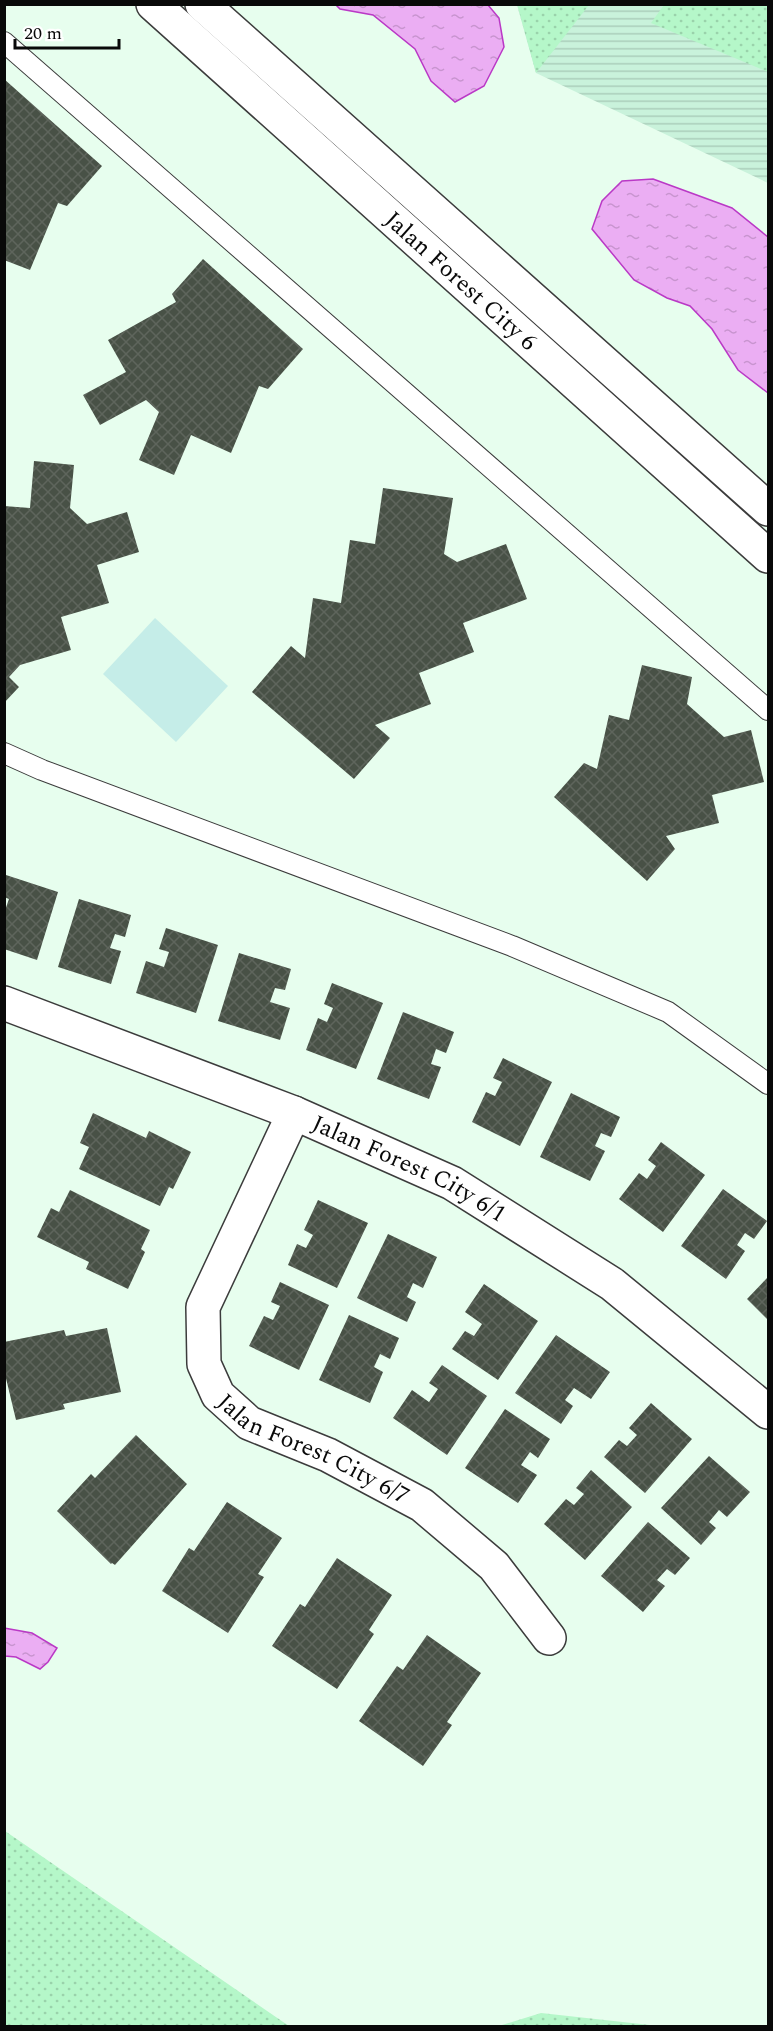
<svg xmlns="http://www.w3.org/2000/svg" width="773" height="2031" viewBox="0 0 773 2031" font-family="Spectral,serif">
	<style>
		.farmland { fill: url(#farmland-rules) }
		.sand { fill: url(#sand-dots) }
		.pitch { fill: #c5ede8 }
		.water { fill: url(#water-ripples); stroke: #ba39c6; stroke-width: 1.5 }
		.building { fill: url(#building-cross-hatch) }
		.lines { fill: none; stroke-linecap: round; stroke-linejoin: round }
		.service-casing { stroke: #3c3c3c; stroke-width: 22 }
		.minor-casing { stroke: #3c3c3c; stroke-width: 36 }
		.tertiary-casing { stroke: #3c3c3c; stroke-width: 36 }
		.service { stroke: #fff; stroke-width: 20 }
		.minor { stroke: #fff; stroke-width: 33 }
		.tertiary { stroke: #fff; stroke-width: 33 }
		.labels { text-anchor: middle; stroke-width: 6; stroke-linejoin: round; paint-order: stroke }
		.street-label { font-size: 24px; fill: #090909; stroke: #fff }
	</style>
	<defs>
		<pattern id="farmland-rules" width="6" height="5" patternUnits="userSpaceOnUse" patternTransform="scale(1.5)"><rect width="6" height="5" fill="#c9f2db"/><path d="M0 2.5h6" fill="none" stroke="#abcebb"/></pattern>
		<pattern id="sand-dots" width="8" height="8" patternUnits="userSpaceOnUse" patternTransform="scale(1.5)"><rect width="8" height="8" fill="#b5f7c9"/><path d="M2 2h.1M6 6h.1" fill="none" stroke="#9ad2ab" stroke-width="1.8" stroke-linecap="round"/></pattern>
		<pattern id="water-ripples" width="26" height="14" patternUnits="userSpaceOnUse" patternTransform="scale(1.5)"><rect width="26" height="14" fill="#ebaef3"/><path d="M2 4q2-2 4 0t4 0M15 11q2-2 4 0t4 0" fill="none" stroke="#c894cf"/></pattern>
		<pattern id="building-cross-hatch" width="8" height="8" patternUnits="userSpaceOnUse" patternTransform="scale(1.5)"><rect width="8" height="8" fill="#485146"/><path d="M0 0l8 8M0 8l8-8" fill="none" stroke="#5e655c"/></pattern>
	</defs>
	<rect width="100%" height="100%" fill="#e7feee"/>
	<!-- farmland -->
	<path class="farmland" d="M 517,5 L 768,5 L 768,183 L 536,73 Z"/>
	<!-- sand -->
	<g class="sand">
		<path d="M 517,4 L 589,4 L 589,5 L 536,73 Z"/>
		<path d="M 664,5 L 768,5 L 768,72 L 651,23 Z"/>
		<path d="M 4,1831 L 5,1831 L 289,2026 L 5,2026 Z"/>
		<path d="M 541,2013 L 659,2026 L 499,2026 Z"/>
	</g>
	<!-- pitch -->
	<path class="pitch" d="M 155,618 L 228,686 L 176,742 L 103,674 Z"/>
	<!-- water -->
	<g class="water">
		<path d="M 336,5 L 488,5 L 499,18 L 504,47 L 484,86 L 455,102 L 431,81 L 415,49 L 373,15 L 340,9 Z"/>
		<path d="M 653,179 L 732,208 L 768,237 L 768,393 L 738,370 L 712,329 L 690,306 L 667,298 L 634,280 L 592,229 L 602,201 L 622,181 Z"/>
		<path d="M 4,1628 L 32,1633 L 57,1648 L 48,1662 L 40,1669 L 16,1657 L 5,1656 Z"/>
	</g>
	<!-- building -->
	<g class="building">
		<path d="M 4,79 L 102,166 L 67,206 L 58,203 L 30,270 L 4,260 Z"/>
		<path d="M 203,259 L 303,349 L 268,389 L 259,386 L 231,453 L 191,435 L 174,475 L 139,460 L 159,412 L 146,400 L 100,425 L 83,395 L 126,372 L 108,340 L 176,302 L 172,294 Z"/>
		<path d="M 34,461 L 74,465 L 70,508 L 87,524 L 127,512 L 139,552 L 97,565 L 109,603 L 61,617 L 71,650 L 20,665 L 9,677 L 19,687 L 4,703 L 4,506 L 30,508 Z"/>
		<path d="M 383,488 L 453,498 L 444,554 L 457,562 L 506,544 L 527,599 L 463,623 L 474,652 L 419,673 L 431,704 L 375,725 L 390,738 L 354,779 L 252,692 L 291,646 L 305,658 L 313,598 L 341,603 L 350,540 L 375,544 Z"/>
		<path d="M 642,665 L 692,677 L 687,704 L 724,737 L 751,730 L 764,782 L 712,795 L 719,823 L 666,836 L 675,849 L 647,881 L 554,797 L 584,763 L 597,769 L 609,715 L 629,720 Z"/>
		<path d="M 6,875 L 58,892 L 37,960 L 4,949 L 4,913 L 9,899 L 4,897 Z"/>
		<path d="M 79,899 L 131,915 L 125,937 L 115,934 L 110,948 L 121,951 L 111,984 L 58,967 Z"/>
		<path d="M 166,928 L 218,945 L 196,1013 L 136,993 L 146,961 L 164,967 L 169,952 L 159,949 Z"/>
		<path d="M 239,953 L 291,969 L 285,990 L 275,988 L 270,1002 L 290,1008 L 280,1040 L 218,1021 Z"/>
		<path d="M 332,983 L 383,1003 L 356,1069 L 306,1050 L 318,1018 L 327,1022 L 333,1008 L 324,1004 Z"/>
		<path d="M 403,1012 L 454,1032 L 446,1053 L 436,1049 L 431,1064 L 441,1067 L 429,1099 L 377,1079 Z"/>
		<path d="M 503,1058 L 552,1082 L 520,1146 L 472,1122 L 486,1092 L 495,1096 L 502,1082 L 493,1078 Z"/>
		<path d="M 571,1093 L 620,1117 L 611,1137 L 601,1133 L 595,1146 L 605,1151 L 590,1181 L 540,1157 Z"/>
		<path d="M 93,1113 L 146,1138 L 149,1131 L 191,1152 L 173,1189 L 169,1187 L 160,1206 L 79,1169 L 89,1147 L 80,1143 Z"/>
		<path d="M 661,1142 L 705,1175 L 663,1232 L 619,1199 L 639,1173 L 647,1179 L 656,1166 L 648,1160 Z"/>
		<path d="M 723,1189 L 767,1221 L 754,1239 L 745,1233 L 737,1245 L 745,1251 L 726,1279 L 681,1246 Z"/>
		<path d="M 70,1190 L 150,1230 L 141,1249 L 145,1252 L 128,1289 L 86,1269 L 89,1262 L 37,1237 L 51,1208 L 59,1212 Z"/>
		<path d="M 318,1200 L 368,1223 L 337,1288 L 288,1265 L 297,1244 L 306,1248 L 313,1235 L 304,1230 Z"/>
		<path d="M 388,1234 L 437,1257 L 423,1288 L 413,1283 L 407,1297 L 416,1302 L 407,1322 L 357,1298 Z"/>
		<path d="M 768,1277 L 768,1320 L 747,1299 Z"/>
		<path d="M 280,1282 L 329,1305 L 299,1370 L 249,1346 L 264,1316 L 273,1320 L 280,1306 L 271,1302 Z"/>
		<path d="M 484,1284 L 538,1321 L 498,1380 L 452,1349 L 465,1331 L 474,1336 L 482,1324 L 465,1312 Z"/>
		<path d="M 349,1315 L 399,1338 L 390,1359 L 380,1354 L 374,1367 L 383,1372 L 370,1403 L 319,1380 Z"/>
		<path d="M 107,1328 L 121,1392 L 63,1404 L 65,1409 L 16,1420 L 4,1370 L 4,1342 L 64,1330 L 66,1336 Z"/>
		<path d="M 556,1335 L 610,1372 L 591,1399 L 574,1388 L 565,1400 L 573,1406 L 561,1424 L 515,1393 Z"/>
		<path d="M 442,1365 L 487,1396 L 447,1455 L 393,1418 L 412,1390 L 429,1402 L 438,1389 L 429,1383 Z"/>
		<path d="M 651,1403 L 692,1439 L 645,1493 L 604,1457 L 619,1440 L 627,1446 L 637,1435 L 629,1428 Z"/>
		<path d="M 505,1409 L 550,1439 L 538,1458 L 530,1452 L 521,1465 L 537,1475 L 518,1503 L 465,1468 Z"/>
		<path d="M 136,1435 L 187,1484 L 115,1565 L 112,1563 L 111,1564 L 57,1511 L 91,1474 L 95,1478 Z"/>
		<path d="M 709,1456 L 750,1492 L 727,1517 L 719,1510 L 709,1522 L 716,1528 L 701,1545 L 661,1508 Z"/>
		<path d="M 591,1470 L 632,1507 L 585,1560 L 544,1524 L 566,1499 L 574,1505 L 584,1494 L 576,1488 Z"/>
		<path d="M 227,1502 L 282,1538 L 258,1574 L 264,1577 L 228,1633 L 162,1591 L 189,1548 L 194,1551 Z"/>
		<path d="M 648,1522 L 690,1558 L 675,1575 L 667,1569 L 657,1580 L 665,1586 L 643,1612 L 601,1576 Z"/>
		<path d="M 337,1558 L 392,1595 L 369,1630 L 374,1634 L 337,1689 L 272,1646 L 300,1604 L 305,1607 Z"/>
		<path d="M 427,1635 L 481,1673 L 447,1722 L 452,1725 L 423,1766 L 359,1721 L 397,1666 L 403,1670 Z"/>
	</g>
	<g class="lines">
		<defs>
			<g id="service">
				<path d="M 4,42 L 768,710"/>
				<path d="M 4,753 L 42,770 L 512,946 L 668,1012 L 768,1084"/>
			</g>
			<g id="minor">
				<path id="s1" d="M 4,1003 L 294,1113 L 452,1183 L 612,1284 L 768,1412"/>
				<path id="s2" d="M 294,1113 L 203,1307 L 204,1364 L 218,1395 L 249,1423 L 328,1455 L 422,1505 L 494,1566 L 549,1638"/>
			</g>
			<g id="tertiary">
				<path id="s3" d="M 153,4 L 768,556"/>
				<path d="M 202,4 L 768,509"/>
			</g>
		</defs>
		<!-- service casing -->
		<use href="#service" class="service-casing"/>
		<!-- minor casing -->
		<use href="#minor" class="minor-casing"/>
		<!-- tertiary casing -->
		<use href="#tertiary" class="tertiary-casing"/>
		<!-- service -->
		<use href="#service" class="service"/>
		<!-- minor -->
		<use href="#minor" class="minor"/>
		<!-- tertiary -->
		<use href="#tertiary" class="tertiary"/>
	</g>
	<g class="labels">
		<!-- street labels -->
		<g class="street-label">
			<text dy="8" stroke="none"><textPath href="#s3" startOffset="414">Jalan Forest City 6</textPath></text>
			<text dy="8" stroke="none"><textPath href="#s1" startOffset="438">Jalan Forest City 6/1</textPath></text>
			<text dy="8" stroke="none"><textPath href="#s2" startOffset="416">Jalan Forest City 6/7</textPath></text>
		</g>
	</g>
	<!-- border -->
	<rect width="773" height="2031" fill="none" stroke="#090909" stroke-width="12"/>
	<!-- scale -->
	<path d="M15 39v9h104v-9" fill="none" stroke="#090909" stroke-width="3"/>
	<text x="24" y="39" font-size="18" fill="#090909" stroke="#ffffff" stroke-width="4.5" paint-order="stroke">20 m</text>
</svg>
